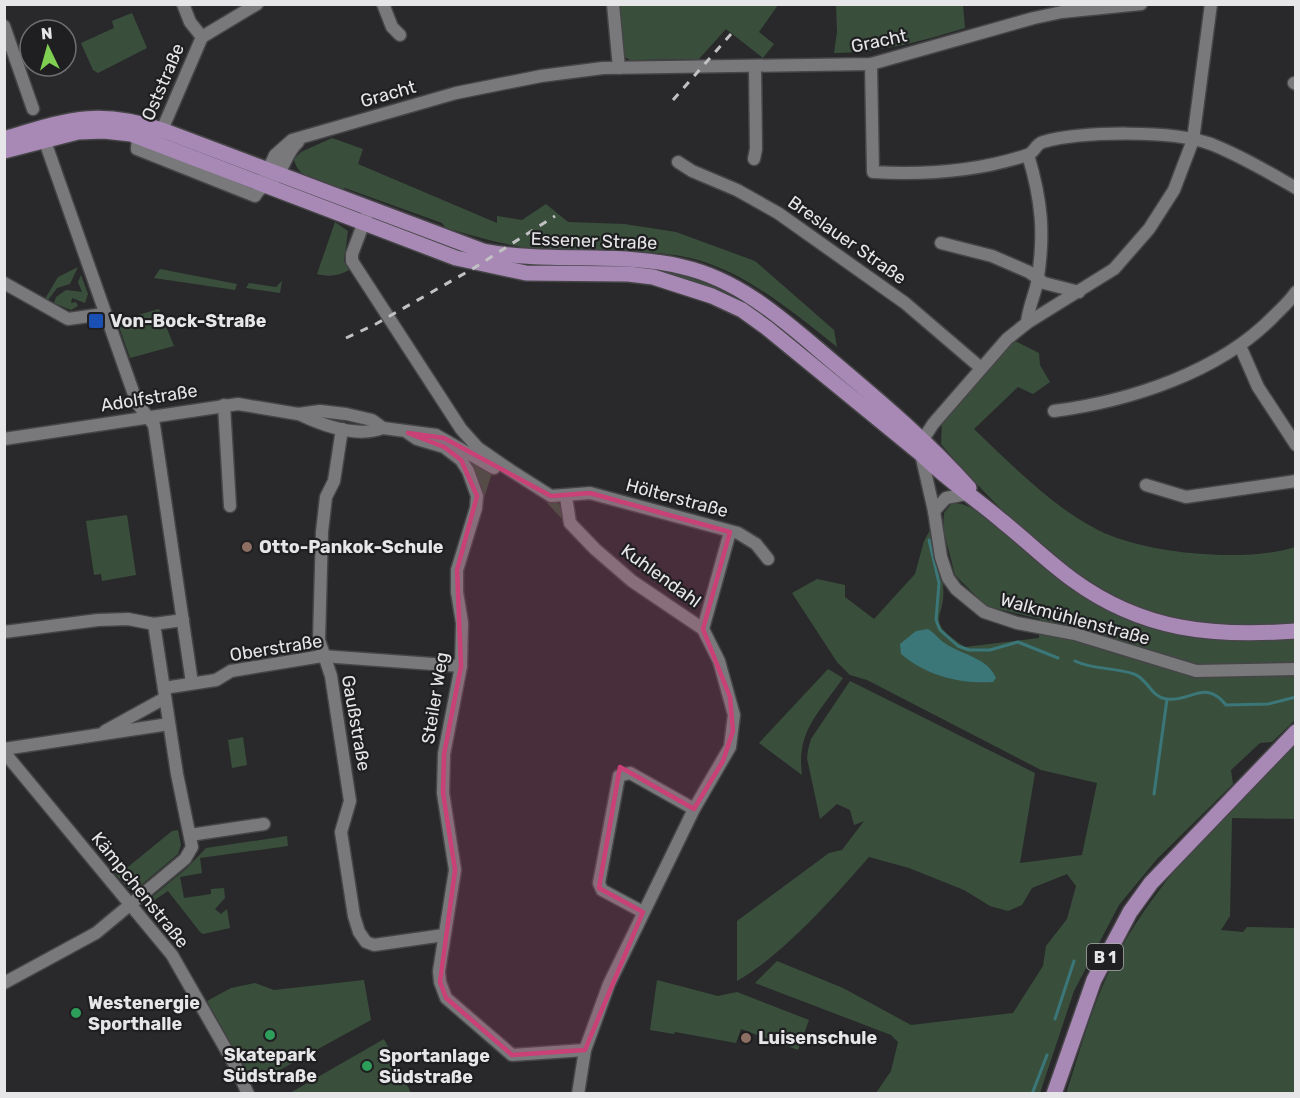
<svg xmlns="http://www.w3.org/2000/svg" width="1300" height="1098" viewBox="0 0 1300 1098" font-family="Rubik,sans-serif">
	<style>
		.green { fill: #394f3c }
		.water { fill: #3b7779 }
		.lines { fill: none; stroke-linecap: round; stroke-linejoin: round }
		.stream { stroke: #3b7779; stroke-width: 3 }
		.minor-casing { stroke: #454547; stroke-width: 15 }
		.major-casing { stroke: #454547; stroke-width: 18 }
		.minor { stroke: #79797c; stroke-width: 12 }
		.major { stroke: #a889b5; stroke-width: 15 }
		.rail { stroke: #c2c2c4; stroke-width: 3; stroke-dasharray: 8 8; stroke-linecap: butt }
		.marked { fill: #c94177; fill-opacity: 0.2; stroke: #c94177; stroke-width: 4.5; stroke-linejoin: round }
		.transit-dot { fill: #1a4fb4; stroke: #1f1f21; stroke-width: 2 }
		.education-dot { fill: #8d6e63; stroke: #1f1f21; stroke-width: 2 }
		.leisure-dot { fill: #2e9e5b; stroke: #1f1f21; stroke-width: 2 }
		.labels { text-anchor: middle; stroke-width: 4.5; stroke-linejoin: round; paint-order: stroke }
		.shield { fill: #1f1f21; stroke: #aaaaac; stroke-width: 1.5 }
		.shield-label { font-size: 16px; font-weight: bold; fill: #e6e6e8 }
		.street-label { font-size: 18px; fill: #e6e6e8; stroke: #1f1f21 }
		.poi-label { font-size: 18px; font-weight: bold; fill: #e6e6e8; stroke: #1f1f21; text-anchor: start }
	</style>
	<rect width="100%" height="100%" fill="#29292b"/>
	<!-- green -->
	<g class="green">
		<path d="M 617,5 L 778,5 L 759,32 L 774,44 L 763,58 L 726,29 L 699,59 L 630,60 L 623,56 Z"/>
		<path d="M 836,5 L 963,5 L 965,28 C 919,42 882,52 834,53 L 837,32 Z"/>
		<path d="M 132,13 L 147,48 L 98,73 L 93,70 L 81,43 L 114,28 L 112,21 Z"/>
		<path d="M 332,138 L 363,149 L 358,164 L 497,223 L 497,216 L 522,220 L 546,204 L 568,222 L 624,224 L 676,232 L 755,261 L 834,330 L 837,347 C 795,314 750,275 698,260 C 651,247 601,253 553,250 C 516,249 481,238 446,228 L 442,223 L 345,188 L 340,190 C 323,183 297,179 294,159 L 301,152 Z"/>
		<path d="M 335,222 L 348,231 L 344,261 L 349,270 C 339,276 329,277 317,274 Z"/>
		<path d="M 78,267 L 70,284 L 57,288 L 48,300 L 45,299 L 58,277 Z"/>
		<path d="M 160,269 L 237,284 L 235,290 L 154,278 Z"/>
		<path d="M 656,270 L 682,275 L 742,296 L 901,427 L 806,354 Z"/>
		<path d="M 81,275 L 88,294 L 85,303 L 72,298 L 71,303 L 76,302 L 78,306 L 71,310 L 54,303 L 56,297 L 66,290 L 82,292 L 78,282 Z"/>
		<path d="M 282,281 L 280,293 L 246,288 L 249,283 L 276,287 Z"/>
		<path d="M 159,309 L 174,346 L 130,358 L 117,321 Z"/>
		<path d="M 1015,341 L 1039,353 L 1040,365 L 1050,382 L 1033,394 L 1018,387 L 974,429 C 1011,464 1051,506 1098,530 C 1145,554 1245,563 1295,547 L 1295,624 C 1275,626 1253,630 1232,629 C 1109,623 1016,531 941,444 L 942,422 L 987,368 Z"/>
		<path d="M 474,458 L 493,470 L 481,507 L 467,460 Z"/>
		<path d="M 551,499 L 562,506 L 563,520 L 547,503 Z"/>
		<path d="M 952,503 C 985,502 1035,560 1062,581 C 1079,594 1102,605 1121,614 C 1176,641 1236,642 1295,639 L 1295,720 L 1272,742 L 1260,743 L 1231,770 L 1233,784 L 1157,859 L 1119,905 L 1074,991 L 1040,1093 L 876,1093 L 891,1071 L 898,1042 L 891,1035 L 755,983 L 777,961 L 843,988 L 911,1025 L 1013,1013 L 1043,966 L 1046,946 L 1067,919 L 1076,886 L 1067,874 L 1032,888 L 1022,905 L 1008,911 L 990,906 L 964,890 L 909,868 L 869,857 C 833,898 784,954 737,981 L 737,921 L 829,853 L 842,850 L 864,821 L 854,825 L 850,810 L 837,804 L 820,819 L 807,758 L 808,750 L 811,739 L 850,681 L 1035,773 L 1020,863 L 1082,855 L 1097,783 L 1041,770 L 867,680 L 850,675 L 837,662 L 792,593 L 817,579 L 845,585 L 845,597 L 874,619 L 915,574 L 924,541 L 930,530 C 934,548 941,567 943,585 C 947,620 921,618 965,647 L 1039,638 L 1040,619 L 986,606 L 955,575 L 943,528 L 944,513 Z"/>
		<path d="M 127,515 L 136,575 L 102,581 L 101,574 L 94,575 L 86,521 Z"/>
		<path d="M 828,669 L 843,678 C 819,713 796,731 802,775 L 759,743 Z"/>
		<path d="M 243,737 L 247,765 L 232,768 L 228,740 Z"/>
		<path d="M 1295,742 L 1295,819 L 1232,818 L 1230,916 L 1221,930 L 1243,932 L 1247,927 L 1295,928 L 1295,1093 L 1066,1094 C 1078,1057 1088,1020 1103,985 C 1144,889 1224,815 1295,742 Z"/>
		<path d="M 178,830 L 181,845 L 178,854 L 134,891 L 128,888 L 111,869 L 122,860 L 128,867 L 172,831 Z"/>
		<path d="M 287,836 L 288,846 L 200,858 L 202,873 L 180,877 L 184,898 L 211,894 L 211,889 L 224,888 L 225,898 L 215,909 L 221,914 L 227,909 L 230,928 L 203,934 L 200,932 L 168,891 L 144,907 L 147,901 L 187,868 L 206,848 Z"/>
		<path d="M 364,980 L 371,1020 L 254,1084 L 207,1001 L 231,988 L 255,983 L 274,990 Z"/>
		<path d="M 657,980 L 718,996 L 737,992 L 809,1020 L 798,1050 L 741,1029 L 736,1043 L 675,1032 L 674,1034 L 650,1030 Z"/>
		<path d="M 384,1039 L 411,1093 L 290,1093 Z"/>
	</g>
	<!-- water -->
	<path class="water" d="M 928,629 C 935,633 939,640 946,644 C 963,655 988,658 996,678 L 993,682 C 960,684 927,676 901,654 L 900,644 L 916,631 Z"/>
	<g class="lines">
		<!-- stream -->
		<g class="stream">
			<path d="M 929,540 L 939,583 L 936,620 L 940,630 L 958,646 L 969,650 L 990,650 L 1018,642 L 1058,658"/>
			<path d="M 1075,661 C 1093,670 1114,667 1134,674 C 1148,679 1150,696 1166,699 C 1190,703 1205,678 1226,705 L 1268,704 L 1296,697"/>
			<path d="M 1154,794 L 1167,699"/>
			<path d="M 1055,1019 L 1074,961"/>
			<path d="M 1032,1094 L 1047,1055"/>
		</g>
		<defs>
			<g id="minor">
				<path d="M 183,4 L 190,22 L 202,37"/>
				<path d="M 383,4 L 392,27 L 400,35"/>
				<path d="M 613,4 L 619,68"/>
				<path d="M 1211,4 L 1193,140 L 1174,190 L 1149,229 L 1114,269 L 1027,323 L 1007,339 L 933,424 L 922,441 L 921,454 L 934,511 L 941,557 L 948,578 L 956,589 L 984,612 L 1017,623 L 1075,634 L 1196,671 L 1296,669"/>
				<path d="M 4,26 L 33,109"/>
				<path d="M 871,64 L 873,172 C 923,175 979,171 1027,155 C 1035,153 1035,144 1043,142 C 1083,131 1172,130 1211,144 C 1241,156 1268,172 1296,188"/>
				<path d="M 1294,83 L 1296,84"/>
				<path d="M 42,133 L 137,403 L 154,425 L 192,683"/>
				<path d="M 144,135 L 138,136 L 137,149 L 255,196 C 260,186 270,184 277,176 C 285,165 287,152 298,142"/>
				<path d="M 159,137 L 202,37 L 257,4"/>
				<path d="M 754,159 L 756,149 L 755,66"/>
				<path d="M 678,162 L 692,171 L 737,190 L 778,213 L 905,303 L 981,368"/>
				<path d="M 265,177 L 275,155 L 292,140 L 456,93 L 541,76 L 603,68 L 871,64 L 1034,18 L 1062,12 L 1141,4"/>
				<path d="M 367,214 L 352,254 L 352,261 L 461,429 L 478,448 L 510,470 L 551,496 L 590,493 L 738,533 L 756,544 L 768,559"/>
				<path d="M 941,243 L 992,256 L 1029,272 L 1044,283 L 1079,292"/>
				<path d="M 4,283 L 68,319 L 104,314"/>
				<path d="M 1027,323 C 1028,309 1034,297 1037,283 C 1045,235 1042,201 1028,155"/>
				<path d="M 1240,346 L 1258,387 L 1296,445"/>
				<path d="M 224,405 L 230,506"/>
				<path d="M 1054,411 C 1130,401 1220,372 1274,316 C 1281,309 1290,301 1296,292"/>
				<path d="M 299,414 C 324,426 357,438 383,428"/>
				<path d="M 342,429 L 334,481 L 326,497 L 322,532 L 319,640 L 331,676 L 350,801 L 341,832 L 354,916 L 359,932 L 366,942 L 374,945 L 444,935"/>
				<path d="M 408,433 L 417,439 L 444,447 L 461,460 L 468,471 L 477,496 L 476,508 L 457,570 L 457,592 L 462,623 L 461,666 L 444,754 L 443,793 L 455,870 L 439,971 L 440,982 L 446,998 L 512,1055 L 585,1050"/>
				<path d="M 4,439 L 238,404 L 298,414 L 320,411 L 346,414 L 372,420 L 383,428 L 436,435 L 494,468"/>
				<path d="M 1146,485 L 1186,497 L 1296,481"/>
				<path d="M 566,497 L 570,523 L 595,549 L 632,581 L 703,629 L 719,661 L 734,715 L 730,747 L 694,809 L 609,984 L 585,1050 L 578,1094"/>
				<path d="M 934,511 L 946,498 L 966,494"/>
				<path d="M 703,629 L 730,532"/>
				<path d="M 4,632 L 98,620 L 128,619 L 154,624 L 183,620"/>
				<path d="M 164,688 L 216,680 L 231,671 L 322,656 L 461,666"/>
				<path d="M 105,731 L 165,698"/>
				<path d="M 4,749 L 169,724"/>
				<path d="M 4,752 L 172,955 L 236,1067 L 248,1094"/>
				<path d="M 190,835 L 264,824"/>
				<path d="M 643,912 L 602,890 L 599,883 L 619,776 L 630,773 L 694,809"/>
				<path d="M 4,983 L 96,933 L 185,859 L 192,847 L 177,774 L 154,624"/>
			</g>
			<g id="major">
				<path d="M 4,139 C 68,120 97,108 162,130 L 483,251 C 550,264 619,251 683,267 C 745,281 792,328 839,367 C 884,405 930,444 969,488"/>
				<path d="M 4,151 L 78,132 L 104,131 L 131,134 L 456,258 L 526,273 L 628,274 L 653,277 L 712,296 L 742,310 L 767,328 L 921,454 C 946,479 975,498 1002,521 C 1026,540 1048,562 1073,580 C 1143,631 1213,637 1296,631"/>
				<path d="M 1054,1094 L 1094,980 L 1130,912 L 1151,883 L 1296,732"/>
			</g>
		</defs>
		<!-- minor casing -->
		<use href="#minor" class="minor-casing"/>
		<!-- major casing -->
		<use href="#major" class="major-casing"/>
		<!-- minor -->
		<use href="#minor" class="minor"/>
		<!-- major -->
		<use href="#major" class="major"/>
		<!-- rail -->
		<g class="rail">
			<path d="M 673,100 L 731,34"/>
			<path d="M 346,338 L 374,325 L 474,268 L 555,216"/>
		</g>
	</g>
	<!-- marked area -->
	<path class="marked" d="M 408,433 L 444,438 L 551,496 L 590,493 L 730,532 L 703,629 L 730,697 L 733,731 L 723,761 L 694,809 L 620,767 L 599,888 L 643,912 L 585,1050 L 512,1055 L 446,998 L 440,982 L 455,870 L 443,793 L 444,754 L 461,666 L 457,570 L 477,496 L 461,460 L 444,447 Z"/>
	<!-- markers -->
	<rect class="transit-dot" x="88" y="313" width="16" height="16" rx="3"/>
	<g class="education-dot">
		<circle cx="247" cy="547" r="6"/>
		<circle cx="746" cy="1038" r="6"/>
	</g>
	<g class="leisure-dot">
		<circle cx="76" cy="1013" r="6"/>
		<circle cx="270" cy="1035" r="6"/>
		<circle cx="367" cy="1066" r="6"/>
	</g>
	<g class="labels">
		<!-- shield labels -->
		<rect class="shield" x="1087" y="944" width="36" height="26" rx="4.5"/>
		<g class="shield-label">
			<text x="1105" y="963">B 1</text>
		</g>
		<!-- street labels -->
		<g class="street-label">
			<text transform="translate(879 41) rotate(-12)" y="6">Gracht</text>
			<text transform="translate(163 82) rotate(-67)" y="6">Oststraße</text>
			<text transform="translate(388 94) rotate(-16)" y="6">Gracht</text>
			<text transform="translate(847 240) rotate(35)" y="6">Breslauer Straße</text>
			<text transform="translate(594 241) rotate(2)" y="6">Essener Straße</text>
			<text transform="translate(149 398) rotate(-9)" y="6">Adolfstraße</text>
			<text transform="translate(677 498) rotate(15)" y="6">Hölterstraße</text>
			<text transform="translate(661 576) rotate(36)" y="6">Kuhlendahl</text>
			<text transform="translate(1075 619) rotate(15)" y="6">Walkmühlenstraße</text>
			<text transform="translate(276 648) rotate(-9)" y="6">Oberstraße</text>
			<text transform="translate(435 698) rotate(-81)" y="6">Steiler Weg</text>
			<text transform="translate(356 723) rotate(80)" y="6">Gaußstraße</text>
			<text transform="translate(140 890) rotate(51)" y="6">Kämpchenstraße</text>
		</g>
		<!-- poi labels -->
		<g class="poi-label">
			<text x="110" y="327">Von-Bock-Straße</text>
			<text x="259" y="553">Otto-Pankok-Schule</text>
			<text x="88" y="1009">Westenergie<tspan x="88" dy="21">Sporthalle</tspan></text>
			<text x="758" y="1044">Luisenschule</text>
			<text x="270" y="1061" text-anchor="middle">Skatepark<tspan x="270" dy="21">Südstraße</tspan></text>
			<text x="379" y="1062">Sportanlage<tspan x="379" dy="21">Südstraße</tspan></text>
		</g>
	</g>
	<!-- border -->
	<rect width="1300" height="1098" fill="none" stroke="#e6e6e8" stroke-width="12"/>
	<!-- north arrow -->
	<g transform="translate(48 48) rotate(355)"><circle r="28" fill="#1f1f21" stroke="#6f6f71" stroke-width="1.5"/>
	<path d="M0-4.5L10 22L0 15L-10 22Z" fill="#7fd052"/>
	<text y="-9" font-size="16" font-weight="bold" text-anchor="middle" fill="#e6e6e8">N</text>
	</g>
</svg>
